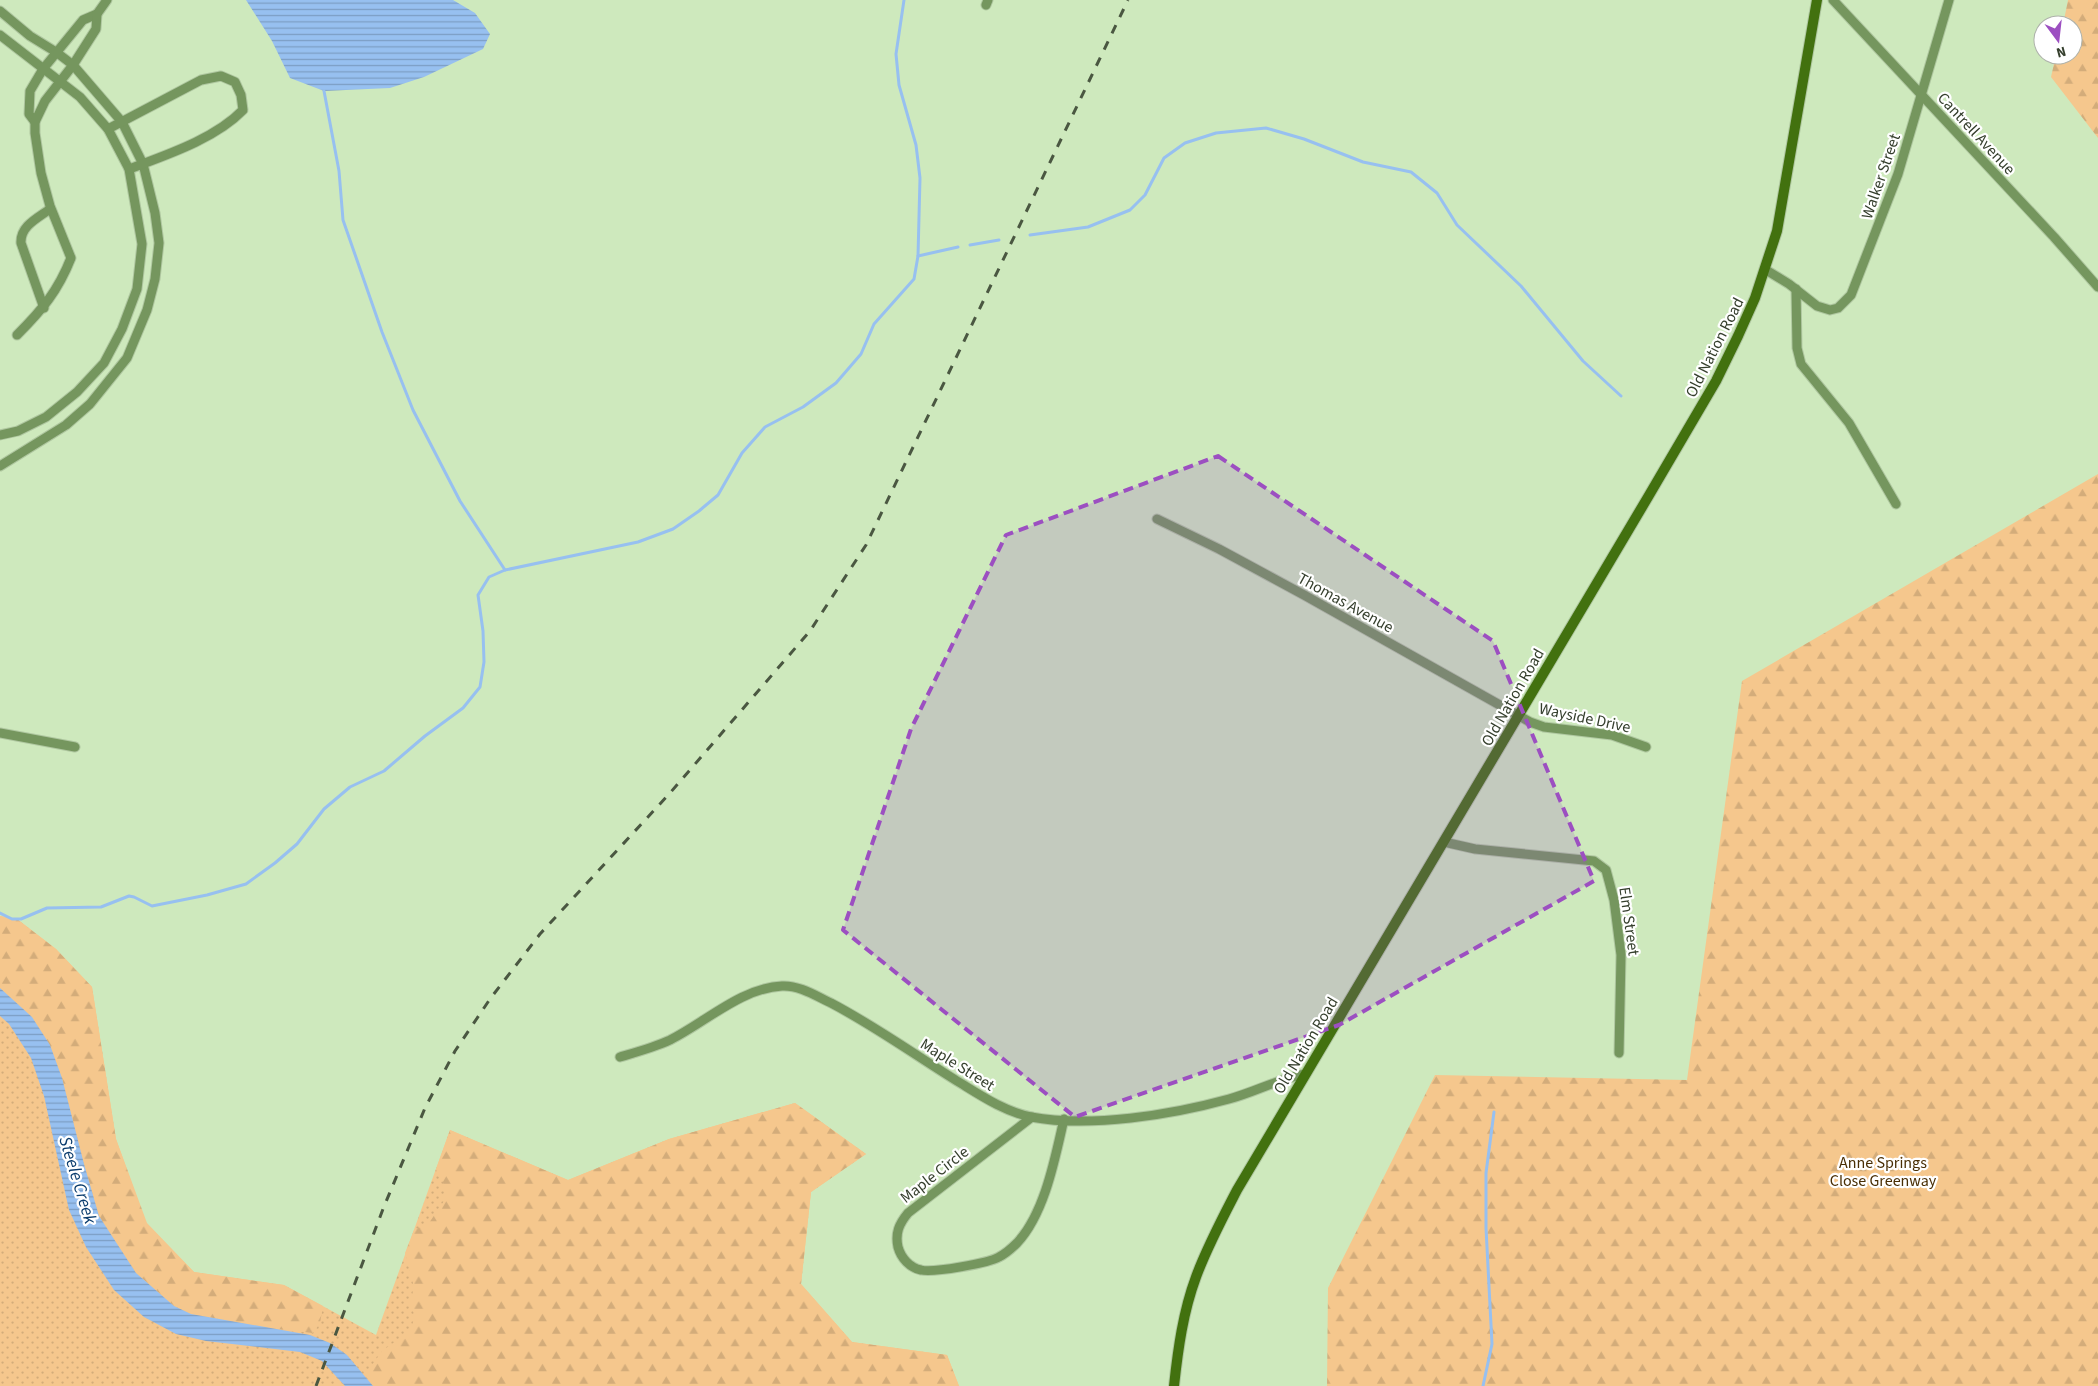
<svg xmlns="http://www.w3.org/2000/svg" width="2098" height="1386" viewBox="0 0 2098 1386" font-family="'Source Sans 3',sans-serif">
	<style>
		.grass { fill: url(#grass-dots) }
		.forest { fill: url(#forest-firs) }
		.water { fill: url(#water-rules) }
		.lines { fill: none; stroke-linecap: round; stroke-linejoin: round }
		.stream { stroke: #97c0f0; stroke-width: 3 }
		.street-casing { stroke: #afc7a0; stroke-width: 11 }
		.secondary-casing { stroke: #afc7a0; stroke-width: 12 }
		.street { stroke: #75965e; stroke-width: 9 }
		.secondary { stroke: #42710f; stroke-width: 10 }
		.rail { stroke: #4a5741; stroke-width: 3; stroke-dasharray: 9 9; stroke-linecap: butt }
		.marked { fill: #9c4fc1; fill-opacity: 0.2; stroke: #9c4fc1; stroke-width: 4; stroke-dasharray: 10 6; stroke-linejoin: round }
		.labels { text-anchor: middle; stroke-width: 4.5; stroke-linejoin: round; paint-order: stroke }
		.street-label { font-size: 16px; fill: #353f2d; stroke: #fff }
		.park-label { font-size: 16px; fill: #492e04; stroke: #fff }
		.water-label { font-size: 18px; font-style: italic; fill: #0a3c6d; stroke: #fff }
	</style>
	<defs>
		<pattern id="grass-dots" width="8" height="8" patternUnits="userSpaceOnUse" patternTransform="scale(1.25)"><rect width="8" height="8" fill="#f5c78d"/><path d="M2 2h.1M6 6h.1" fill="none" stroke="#d3ac7a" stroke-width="1.8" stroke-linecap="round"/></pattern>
		<pattern id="forest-firs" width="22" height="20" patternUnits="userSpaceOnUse" patternTransform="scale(1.25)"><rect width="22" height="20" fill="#f5c78d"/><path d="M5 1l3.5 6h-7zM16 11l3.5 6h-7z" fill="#d3ac7a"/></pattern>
		<pattern id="water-rules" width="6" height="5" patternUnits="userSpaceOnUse" patternTransform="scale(1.25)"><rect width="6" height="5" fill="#97c0f0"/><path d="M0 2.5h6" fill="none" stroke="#7c9dc3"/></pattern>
	</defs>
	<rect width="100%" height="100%" fill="#cee9bd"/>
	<!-- grass -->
	<path class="grass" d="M 0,916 L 17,919 L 56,949 L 92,987 L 116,1139 L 146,1223 L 194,1272 L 284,1285 L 376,1335 L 450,1130 L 568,1180 L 669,1139 L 795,1103 L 866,1154 L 811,1192 L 801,1284 L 852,1342 L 947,1355 L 959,1386 L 0,1386 Z"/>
	<!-- forest -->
	<g class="forest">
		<path d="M 2068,0 L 2098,0 L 2098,138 L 2051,77 L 2056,55 L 2073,55 L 2073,25 L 2063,25 Z"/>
		<path d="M 2098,474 L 2098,1386 L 1327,1386 L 1328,1288 L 1435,1075 L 1687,1080 L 1742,681 Z"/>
		<path d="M 0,916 L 17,919 L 56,949 L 92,987 L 116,1139 L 147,1223 L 194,1272 L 284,1285 L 323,1306 L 320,1323 L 313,1333 L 268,1328 L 191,1314 L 174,1306 L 136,1273 L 99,1216 L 84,1164 L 62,1078 L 32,1017 L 0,988 Z"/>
		<path d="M 795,1103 L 866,1154 L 811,1192 L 801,1284 L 852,1342 L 947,1355 L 959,1386 L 373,1386 L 365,1375 L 382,1351 L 410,1331 L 415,1316 L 410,1304 L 414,1287 L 405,1253 L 414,1230 L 429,1223 L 446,1198 L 443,1182 L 435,1172 L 450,1130 L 568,1180 L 669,1139 Z"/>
	</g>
	<!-- water -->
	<g class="water">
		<path d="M 246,0 L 453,0 L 475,13 L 490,34 L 483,49 L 424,77 L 390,88 L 324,91 L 290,78 L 272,41 Z"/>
		<path d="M 0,988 L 32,1017 L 50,1045 L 62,1078 L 84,1164 L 99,1216 L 136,1273 L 174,1306 L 191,1314 L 310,1335 L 330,1343 L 347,1355 L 373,1386 L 345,1386 L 322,1361 L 300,1352 L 206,1341 L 176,1334 L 144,1317 L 114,1290 L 86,1247 L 69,1210 L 44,1096 L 31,1058 L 9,1024 L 0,1016 Z"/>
	</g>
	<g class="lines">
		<!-- stream -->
		<g class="stream">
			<path d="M 324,91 L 339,171 L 343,220 L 382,332 L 413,410 L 460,501 L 505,570"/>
			<path d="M 1030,235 L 1088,227 L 1130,210 L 1145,195 L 1164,158 L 1185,143 L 1216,133 L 1266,128 L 1304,139 L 1363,162 L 1411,172 L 1437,193 L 1457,225 L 1521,286 L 1583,361 L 1621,396"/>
			<path d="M 970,245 L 999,240"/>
			<path d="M 918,256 L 958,247"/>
			<path d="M 0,913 L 12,919 L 21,919 L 47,908 L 101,907 L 129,896 L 134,897 L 152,906 L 207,895 L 246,884 L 275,863 L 297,844 L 324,809 L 350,787 L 384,771 L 425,736 L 463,708 L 480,687 L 484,662 L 483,631 L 478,595 L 489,577 L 505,570 L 638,542 L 673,529 L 699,511 L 718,495 L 742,453 L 765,427 L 803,407 L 836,383 L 861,354 L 874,324 L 914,279 L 918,256 L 920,178 L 916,145 L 899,85 L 896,54 L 904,0"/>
			<path d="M 1483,1386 L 1492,1344 L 1486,1228 L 1486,1173 L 1494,1112"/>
		</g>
		<defs>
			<g id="street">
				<path d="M 1833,0 L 2054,237 L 2098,287"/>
				<path d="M 986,5 L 988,0"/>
				<path d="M 0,11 L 30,36 L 56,52 L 73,65 L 122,122 L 143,164 L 155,213 L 159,243 L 155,279 L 147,310 L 127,358 L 90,404 L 66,425 L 0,466"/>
				<path d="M 0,35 L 80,97 L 108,129 L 129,169 L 142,244 L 137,289 L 122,329 L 104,363 L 77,392 L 46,417 L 18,431 L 0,435"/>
				<path d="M 35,122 L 29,114 L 30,91 L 43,69 L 83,20 L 97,14"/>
				<path d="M 108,129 L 201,80 L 221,76 L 235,82 L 241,95 L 243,110 C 215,139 166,155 129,169"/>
				<path d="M 1766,270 L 1789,284 L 1817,306 L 1830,310 L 1838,308 L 1851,295 L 1898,174 L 1949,0"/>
				<path d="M 1796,289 L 1797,348 L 1801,364 L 1849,423 L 1896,504"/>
				<path d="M 44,308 L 21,243 C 20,226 38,218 50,209"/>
				<path d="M 17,335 C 42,310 58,291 71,258 L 50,206 L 41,173 L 35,133 L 35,122 L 45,101 L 73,65 L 96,29 L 97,14 L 107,0"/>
				<path d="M 1157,519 L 1219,549 L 1304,595 L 1530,722 L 1544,727 L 1612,735 L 1646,747"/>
				<path d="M 0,733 L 75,747"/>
				<path d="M 1444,842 L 1475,849 L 1594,861 L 1606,870 L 1614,900 L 1621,955 L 1619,1053"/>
				<path d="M 620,1057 C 637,1052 655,1047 670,1040 C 706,1022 741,988 782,986 C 799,985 816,996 831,1003 C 875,1026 915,1055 957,1081 C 980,1095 1003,1111 1031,1117 C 1090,1128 1171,1115 1229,1099 C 1255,1092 1278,1079 1305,1074"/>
				<path d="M 1032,1117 L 908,1213 C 899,1224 895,1233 898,1247 C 901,1258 910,1268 921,1270 C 933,1273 989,1263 999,1257 C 1005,1254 1012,1248 1017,1243 C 1045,1213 1055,1158 1064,1119"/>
			</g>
			<path id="secondary" d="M 1174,1386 C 1178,1349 1183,1312 1196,1277 C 1207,1247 1222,1219 1237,1190 L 1648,497 L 1716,381 L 1738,336 L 1755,298 L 1777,231 L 1817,0"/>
		</defs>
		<!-- street casing -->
		<use href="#street" class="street-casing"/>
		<!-- secondary casing -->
		<use href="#secondary" class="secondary-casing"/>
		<!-- street -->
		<use href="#street" class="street"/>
		<!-- secondary -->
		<use href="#secondary" class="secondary"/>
		<!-- rail -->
		<path class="rail" d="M 316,1386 L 383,1209 L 425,1108 L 455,1051 L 490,999 L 540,934 L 670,793 L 810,631 L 866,545 L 1128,0"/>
	</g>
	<!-- marked area -->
	<path class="marked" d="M 1218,456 L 1493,641 L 1594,881 L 1339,1025 L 1075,1117 L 843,930 L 911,729 L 1006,535 Z"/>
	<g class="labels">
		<!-- street labels -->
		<g class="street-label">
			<text transform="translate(1977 133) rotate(47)" y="6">Cantrell Avenue</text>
			<text transform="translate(1880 176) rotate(-71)" y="6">Walker Street</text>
			<text transform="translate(1714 347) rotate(-63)" y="6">Old Nation Road</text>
			<text transform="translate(1346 602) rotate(29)" y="6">Thomas Avenue</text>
			<text transform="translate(1512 697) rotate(-60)" y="6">Old Nation Road</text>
			<text transform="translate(1585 717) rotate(12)" y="6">Wayside Drive</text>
			<text transform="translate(1630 921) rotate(82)" y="6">Elm Street</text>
			<text transform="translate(1305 1045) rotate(-59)" y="6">Old Nation Road</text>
			<text transform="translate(958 1064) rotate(32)" y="6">Maple Street</text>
			<text transform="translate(934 1174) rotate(-38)" y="6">Maple Circle</text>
		</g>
		<!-- park labels -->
		<g class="park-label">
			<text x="1883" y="1168">Anne Springs<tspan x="1883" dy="18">Close Greenway</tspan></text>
		</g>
		<!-- water labels -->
		<g class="water-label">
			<text transform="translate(78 1180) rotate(73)" y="6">Steele Creek</text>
		</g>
	</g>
	<!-- north arrow -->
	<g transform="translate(2058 40) rotate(165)"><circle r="24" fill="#ffffff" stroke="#aeb2ab"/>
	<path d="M0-4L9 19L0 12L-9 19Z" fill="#9c4fc1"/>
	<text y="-8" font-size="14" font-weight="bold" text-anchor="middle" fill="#353f2d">N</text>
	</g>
</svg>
